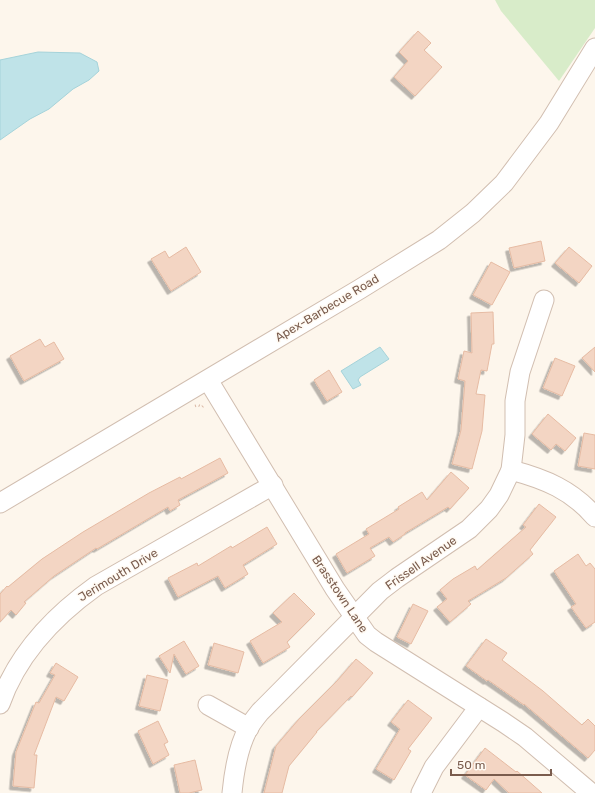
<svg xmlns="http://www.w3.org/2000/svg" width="595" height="793" viewBox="0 0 595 793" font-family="Rubik,sans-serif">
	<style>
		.green { fill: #d8ecc9 }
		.water { fill: #bfe3e8; stroke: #a5d3da }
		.building { fill: #f3d5c3; stroke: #e6bba3; filter: url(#shadow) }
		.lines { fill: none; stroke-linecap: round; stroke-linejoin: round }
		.minor-casing { stroke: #d1beb0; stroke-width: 21 }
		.path { stroke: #d9b8a5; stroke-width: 2.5; stroke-dasharray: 1 3; stroke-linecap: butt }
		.minor { stroke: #fff; stroke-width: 19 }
		.labels { text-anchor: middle; stroke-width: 3; stroke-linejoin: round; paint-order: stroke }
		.street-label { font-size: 12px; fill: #7a5c4d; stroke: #fffaf3 }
	</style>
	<defs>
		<filter id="shadow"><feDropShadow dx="-3.5" dy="3.5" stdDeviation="0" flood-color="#0004"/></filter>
	</defs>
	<rect width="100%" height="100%" fill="#fdf6ec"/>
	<!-- green -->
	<path class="green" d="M 495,0 L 595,0 L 595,28 L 559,81 L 501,11 Z"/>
	<!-- water -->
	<g class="water">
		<path d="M 38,52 L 80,53 L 97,62 L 99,71 L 89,80 L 73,89 L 49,109 L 30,119 L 0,140 L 0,60 Z"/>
		<path d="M 380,347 L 389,359 L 360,377 L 358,380 L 361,385 L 353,389 L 341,371 Z"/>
	</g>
	<!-- building -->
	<g class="building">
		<path d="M 418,31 L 431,43 L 424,50 L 442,67 L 415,96 L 394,77 L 408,61 L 399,52 Z"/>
		<path d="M 541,241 L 545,261 L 514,268 L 509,248 Z"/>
		<path d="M 186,247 L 201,272 L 171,291 L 151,259 L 165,251 L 169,258 Z"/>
		<path d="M 569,247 L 592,266 L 579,283 L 555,263 Z"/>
		<path d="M 491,262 L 510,272 L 492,305 L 473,295 Z"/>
		<path d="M 493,312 L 494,344 L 492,344 L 487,371 L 481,370 L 476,394 L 485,395 L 482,431 L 472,469 L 452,464 L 461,430 L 465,381 L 458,379 L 464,351 L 472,353 L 471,313 Z"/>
		<path d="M 40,339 L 45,347 L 54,342 L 64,359 L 24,381 L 10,356 Z"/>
		<path d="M 595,347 L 595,372 L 582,358 Z"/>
		<path d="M 555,358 L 575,366 L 562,396 L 543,388 Z"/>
		<path d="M 329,370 L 342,392 L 327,401 L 314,380 Z"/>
		<path d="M 548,414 L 576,438 L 565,451 L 556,444 L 551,450 L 532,434 Z"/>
		<path d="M 584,433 L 595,435 L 595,469 L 578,466 Z"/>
		<path d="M 220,458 L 228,473 L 178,500 L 180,505 L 170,511 L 168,507 L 97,549 L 96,548 L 54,576 L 24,602 L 26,603 L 16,615 L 11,610 L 0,622 L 0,594 L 7,586 L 8,587 L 42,559 L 83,532 L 149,493 L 180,477 L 181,479 Z"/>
		<path d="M 451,472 L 469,488 L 450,509 L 448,507 L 405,533 L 405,534 L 393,542 L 389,537 L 370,548 L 375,556 L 347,573 L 336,554 L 369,534 L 366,529 L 399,509 L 398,507 L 422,492 L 427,500 Z"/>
		<path d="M 539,504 L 556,517 L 530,550 L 533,554 L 506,578 L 468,601 L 471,604 L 450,622 L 437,607 L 447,599 L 440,590 L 453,579 L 475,566 L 477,570 L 526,527 L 523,525 Z"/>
		<path d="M 267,527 L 277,544 L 243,565 L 248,574 L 225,588 L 218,576 L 178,597 L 168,578 L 197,563 L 198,566 L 231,546 L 232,548 Z"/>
		<path d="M 578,554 L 586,566 L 590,563 L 595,569 L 595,622 L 586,628 L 571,607 L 576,604 L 554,571 Z"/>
		<path d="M 294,593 L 315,614 L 287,642 L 290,647 L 263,663 L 250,641 L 282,622 L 273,613 Z"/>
		<path d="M 413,604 L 428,611 L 411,644 L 397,637 Z"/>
		<path d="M 486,639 L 507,653 L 502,660 L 543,691 L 582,725 L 588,719 L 595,726 L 595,750 L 588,758 L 524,704 L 524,705 L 488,680 L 487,681 L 466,666 Z"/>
		<path d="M 184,641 L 199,666 L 186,674 L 174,654 L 170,673 L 159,656 Z"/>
		<path d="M 214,643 L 244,652 L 238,673 L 208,665 Z"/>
		<path d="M 356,659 L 373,673 L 352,697 L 351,696 L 316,732 L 317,732 L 289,766 L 282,793 L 264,793 L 276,746 L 299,719 L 337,681 Z"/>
		<path d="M 56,663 L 78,677 L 64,701 L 56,697 L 34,755 L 37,755 L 34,788 L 13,786 L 16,752 L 36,702 L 39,703 L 55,675 L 50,673 Z"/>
		<path d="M 147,675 L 168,680 L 160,711 L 139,706 Z"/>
		<path d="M 408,700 L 432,718 L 408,749 L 411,751 L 394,780 L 376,769 L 400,729 L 391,722 Z"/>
		<path d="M 158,721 L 168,742 L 164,744 L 169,755 L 153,764 L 138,731 Z"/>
		<path d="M 485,748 L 516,772 L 517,771 L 542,793 L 509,793 L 494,779 L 486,790 L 465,775 Z"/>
		<path d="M 195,760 L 202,790 L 189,793 L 180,793 L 174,765 Z"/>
	</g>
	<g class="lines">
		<defs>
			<g id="minor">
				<path d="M 208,380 L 335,589 L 367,635 L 376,642 L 503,722 L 525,737 L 591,793"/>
				<path d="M 511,470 C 545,479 572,490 595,517"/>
				<path d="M 0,503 L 360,289 L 439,240 L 473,213 L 504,183 L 549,123 L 595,48"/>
				<path d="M 0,704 C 17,655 54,616 96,586 L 273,485"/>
				<path d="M 208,705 L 249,728"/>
				<path d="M 232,793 C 234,772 238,746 249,727 C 252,722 256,717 260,712 L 380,591 L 397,578 L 469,529 L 489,509 L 499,495 L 511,470 L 515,435 L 515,401 L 520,372 L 544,300"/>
				<path d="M 421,793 L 434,767 L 479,707"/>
			</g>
		</defs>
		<!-- minor casing -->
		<use href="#minor" class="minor-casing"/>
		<!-- path -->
		<path class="path" d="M 195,406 L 198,405 L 202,407 L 204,405"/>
		<!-- minor -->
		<use href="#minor" class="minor"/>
	</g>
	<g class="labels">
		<!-- street labels -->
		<g class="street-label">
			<text transform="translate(327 308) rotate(-31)" y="4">Apex-Barbecue Road</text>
			<text transform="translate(421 563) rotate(-35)" y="4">Frissell Avenue</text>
			<text transform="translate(118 575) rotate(-31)" y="4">Jerimouth Drive</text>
			<text transform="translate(340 594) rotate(56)" y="4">Brasstown Lane</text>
		</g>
	</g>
	<!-- scale -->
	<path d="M451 769v6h100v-6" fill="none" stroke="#7a5c4d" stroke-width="2"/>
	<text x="457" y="769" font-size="12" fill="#7a5c4d" stroke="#fffaf3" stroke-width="3" paint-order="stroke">50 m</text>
</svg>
